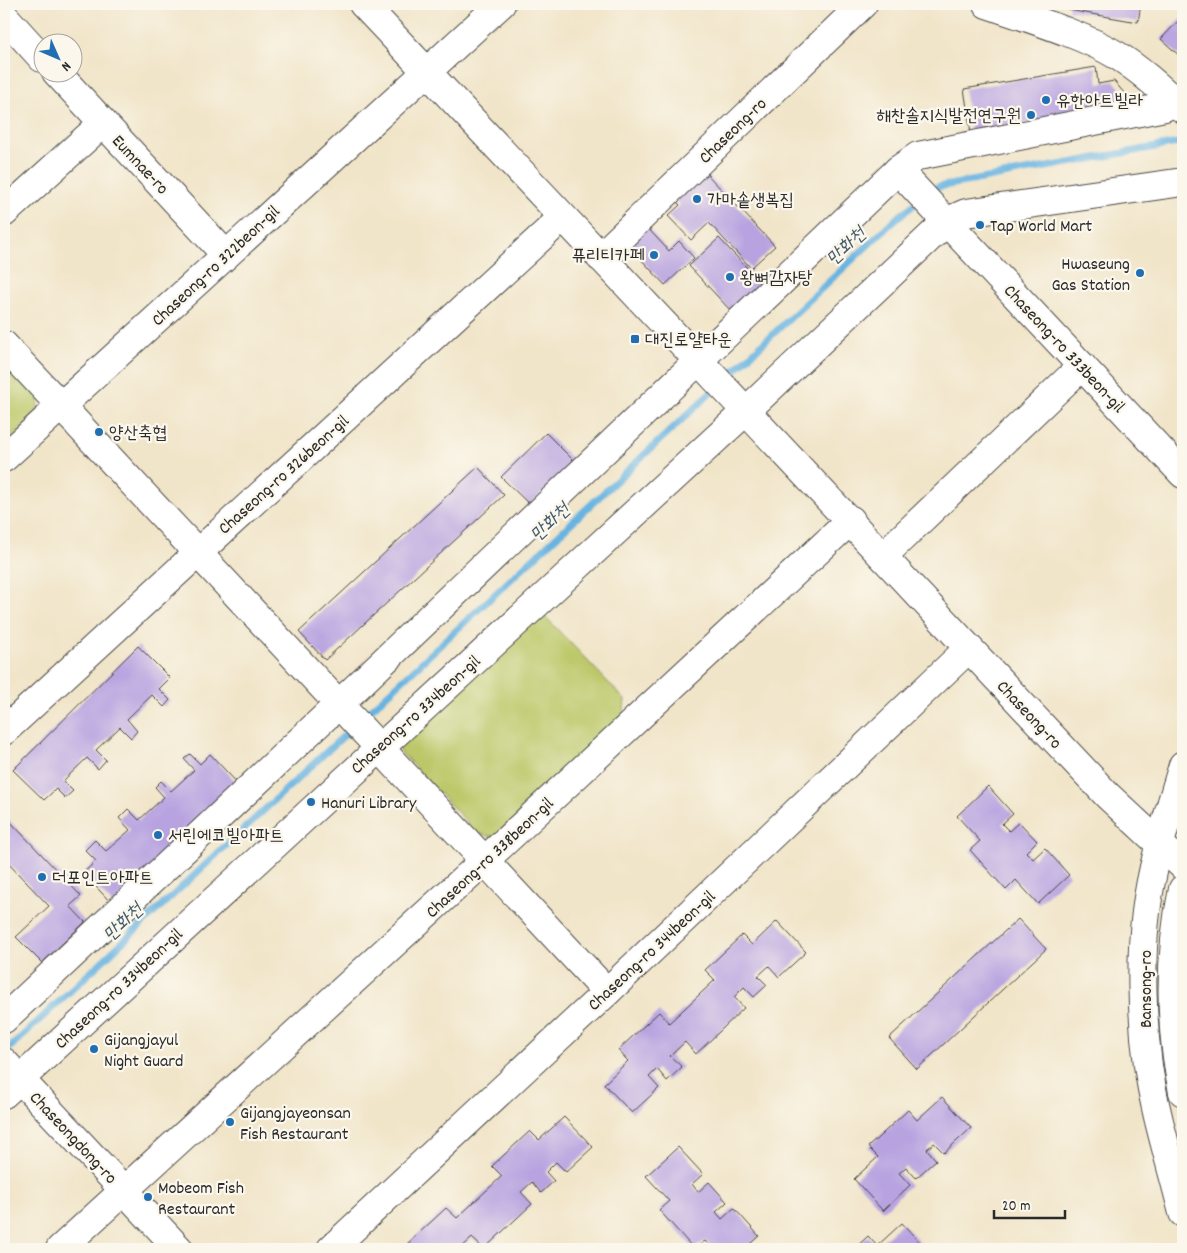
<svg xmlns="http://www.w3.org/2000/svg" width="1187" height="1253" viewBox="0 0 1187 1253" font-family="Dekko,'Poor Story',sans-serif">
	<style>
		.green { fill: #bbc768; stroke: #73794a }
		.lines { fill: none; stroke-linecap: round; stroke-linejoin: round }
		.stream { stroke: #68b4e1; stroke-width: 7 }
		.building { fill: #b8a3e0 }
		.minor-casing { stroke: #494743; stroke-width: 30 }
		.major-casing { stroke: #494743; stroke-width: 30 }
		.minor { stroke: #fff; stroke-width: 28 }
		.major { stroke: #fff; stroke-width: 28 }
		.poi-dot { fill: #1f6fb2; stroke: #fbf7ec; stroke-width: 2 }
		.labels { text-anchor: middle; stroke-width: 4.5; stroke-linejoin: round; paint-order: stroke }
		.poi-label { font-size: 18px; fill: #2b2b2b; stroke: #fbf7ec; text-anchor: start }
		.street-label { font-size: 18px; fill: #2b2b2b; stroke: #fbf7ec }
		.water-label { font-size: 19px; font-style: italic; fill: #405b6b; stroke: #fbf7ec }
	</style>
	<rect width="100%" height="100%" fill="#fbf7ec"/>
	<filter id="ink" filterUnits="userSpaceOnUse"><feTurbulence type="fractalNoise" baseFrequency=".02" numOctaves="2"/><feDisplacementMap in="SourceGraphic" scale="10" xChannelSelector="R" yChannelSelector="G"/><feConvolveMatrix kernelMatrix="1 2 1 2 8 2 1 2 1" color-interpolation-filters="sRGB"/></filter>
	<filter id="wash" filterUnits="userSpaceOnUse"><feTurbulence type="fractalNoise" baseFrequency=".0096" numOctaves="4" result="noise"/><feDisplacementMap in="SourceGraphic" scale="20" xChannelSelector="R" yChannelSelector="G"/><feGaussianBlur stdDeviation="1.12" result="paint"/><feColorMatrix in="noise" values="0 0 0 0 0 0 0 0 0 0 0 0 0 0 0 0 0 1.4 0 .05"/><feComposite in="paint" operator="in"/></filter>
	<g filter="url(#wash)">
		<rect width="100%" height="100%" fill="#f1e5c9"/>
		<!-- green -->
		<g class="green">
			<path d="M 4,358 L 39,395 L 37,414 L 4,445 Z"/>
			<path d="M 538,609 L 625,700 L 623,721 L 498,838 L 477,833 L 394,745 Z"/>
		</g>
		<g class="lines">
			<!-- stream -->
			<g class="stream">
				<path d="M 928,195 L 938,187 L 1183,142"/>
				<path d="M 724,380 L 898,217 L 919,201"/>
				<path d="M 361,719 L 717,387"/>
				<path d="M 4,1053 L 353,727"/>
			</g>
		</g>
		<g id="blocks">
			<!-- building -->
			<g class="building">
				<path d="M 1069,4 L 1141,4 L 1138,22 L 1068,10 Z"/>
				<path d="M 1183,16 L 1183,59 L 1161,39 Z"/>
				<path d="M 1096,67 L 1098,84 L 1114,81 L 1125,94 L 1127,106 L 971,133 L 964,89 Z"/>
				<path d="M 702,169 L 775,246 L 751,268 L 709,223 L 691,240 L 668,216 L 680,205 L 672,197 Z"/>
				<path d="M 643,223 L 669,251 L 679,241 L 694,258 L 665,285 L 624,241 Z"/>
				<path d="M 719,238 L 761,283 L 731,311 L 689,266 Z"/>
				<path d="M 546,433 L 574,461 L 530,505 L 501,477 Z"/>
				<path d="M 478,467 L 504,495 L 325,660 L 299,632 Z"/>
				<path d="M 138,646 L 170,678 L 159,689 L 170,700 L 164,707 L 152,695 L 127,719 L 137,731 L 131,738 L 120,727 L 96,750 L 106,760 L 98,769 L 87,758 L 63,781 L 73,791 L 65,798 L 56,789 L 44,800 L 13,770 Z"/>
				<path d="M 190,754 L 200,764 L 210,754 L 242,788 L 116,908 L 83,873 L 96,861 L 85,850 L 95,840 L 106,851 L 130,830 L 119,818 L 128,809 L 139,820 L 164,797 L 155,787 L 161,781 L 171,791 L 194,770 L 184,759 Z"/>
				<path d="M 988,786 L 1013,814 L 1002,824 L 1009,831 L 1019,822 L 1037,841 L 1026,852 L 1033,859 L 1045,848 L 1069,875 L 1038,904 L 1016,880 L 1006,890 L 970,850 L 980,841 L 957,816 Z"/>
				<path d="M 4,815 L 81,896 L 70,906 L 85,922 L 42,963 L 16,937 L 49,906 L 4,859 Z"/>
				<path d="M 1018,919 L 1046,949 L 917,1069 L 889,1038 Z"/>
				<path d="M 777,921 L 806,952 L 779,977 L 769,966 L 758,976 L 767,985 L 754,997 L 744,987 L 734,997 L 744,1008 L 696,1054 L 685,1042 L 670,1056 L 682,1067 L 667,1081 L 657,1069 L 649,1077 L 659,1088 L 632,1113 L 604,1084 L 628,1061 L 618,1050 L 659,1012 L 669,1023 L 715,980 L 705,970 L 742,935 L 752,945 Z"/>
				<path d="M 942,1097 L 971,1128 L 944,1153 L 934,1143 L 927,1149 L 936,1160 L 916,1178 L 906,1167 L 899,1173 L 910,1185 L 883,1211 L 854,1179 L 878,1157 L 868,1147 L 908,1110 L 917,1120 Z"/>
				<path d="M 564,1117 L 593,1147 L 566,1172 L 556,1162 L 546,1172 L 554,1181 L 541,1193 L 532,1182 L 521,1192 L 532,1204 L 484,1249 L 472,1238 L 460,1249 L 408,1249 L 405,1246 L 446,1208 L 457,1218 L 502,1176 L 492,1166 L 530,1131 L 539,1140 Z"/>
				<path d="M 678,1147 L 703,1174 L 692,1184 L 698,1192 L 709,1182 L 727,1202 L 716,1212 L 722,1219 L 734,1208 L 759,1236 L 744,1249 L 713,1249 L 705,1241 L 694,1249 L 659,1210 L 669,1201 L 646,1176 Z"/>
				<path d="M 902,1223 L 926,1249 L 854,1249 L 868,1236 L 877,1246 Z"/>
			</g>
		</g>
	</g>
	<g filter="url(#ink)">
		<use href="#blocks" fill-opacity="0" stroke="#494743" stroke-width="1"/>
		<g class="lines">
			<defs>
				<g id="minor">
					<path d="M 987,4 C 1027,18 1082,34 1118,56 C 1142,71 1162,90 1183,109"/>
					<path d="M 4,16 L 42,58"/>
					<path d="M 56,72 L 226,255"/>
					<path d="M 898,170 L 1183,474"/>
					<path d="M 4,213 L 103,123"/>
					<path d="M 600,257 L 863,4"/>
					<path d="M 4,345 L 607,992"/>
					<path d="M 4,458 L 501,4"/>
					<path d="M 883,556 L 1082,366"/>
					<path d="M 4,731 L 562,218"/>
					<path d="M 4,1019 L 339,704 L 898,170 L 918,156 L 1165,107 L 1172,99"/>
					<path d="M 4,1062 L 179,1249"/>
					<path d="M 4,1094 L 746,411 L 946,222 L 966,213 L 1183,182"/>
					<path d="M 60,1249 L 484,861 L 851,520"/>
					<path d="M 331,1249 L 607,992 L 968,649"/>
				</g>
				<g id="major">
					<path d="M 363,4 L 1107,795 L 1183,866"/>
					<path d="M 1183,765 C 1169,813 1152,862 1146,912 C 1140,958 1142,1019 1148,1065 C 1155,1115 1171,1164 1183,1213"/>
					<path d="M 1183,889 C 1169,955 1169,1026 1183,1092"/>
				</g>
			</defs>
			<!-- minor casing -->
			<use href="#minor" class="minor-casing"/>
			<!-- major casing -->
			<use href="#major" class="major-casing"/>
			<!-- minor -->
			<use href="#minor" class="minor"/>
			<!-- major -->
			<use href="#major" class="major"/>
		</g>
	</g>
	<!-- markers -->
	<g class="poi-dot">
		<circle cx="1046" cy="100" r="5"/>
		<circle cx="1031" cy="115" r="5"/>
		<circle cx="697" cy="199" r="5"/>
		<circle cx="980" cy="225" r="5"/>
		<circle cx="654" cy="255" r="5"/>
		<circle cx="1140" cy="273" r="5"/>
		<circle cx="730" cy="277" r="5"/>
		<rect x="630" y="334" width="10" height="10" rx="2.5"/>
		<circle cx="99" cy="432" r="5"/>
		<circle cx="311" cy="802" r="5"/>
		<circle cx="158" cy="835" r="5"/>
		<circle cx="42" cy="877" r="5"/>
		<circle cx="94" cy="1049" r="5"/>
		<circle cx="230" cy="1122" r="5"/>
		<circle cx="148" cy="1197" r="5"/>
	</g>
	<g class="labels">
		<!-- poi labels -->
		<g class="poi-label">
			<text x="1056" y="106">유한아트빌라</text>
			<text x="1021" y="121" text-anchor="end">해찬솔지식발전연구원</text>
			<text x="707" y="205">가마솥생복집</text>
			<text x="990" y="231">Tap World Mart</text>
			<text x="644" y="261" text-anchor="end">퓨리티카페</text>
			<text x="1130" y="269" text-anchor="end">Hwaseung<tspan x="1130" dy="21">Gas Station</tspan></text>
			<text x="740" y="283">왕뼈감자탕</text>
			<text x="645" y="345">대진로얄타운</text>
			<text x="109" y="438">양산축협</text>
			<text x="321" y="808">Hanuri Library</text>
			<text x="168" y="841">서린에코빌아파트</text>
			<text x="52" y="883">더포인트아파트</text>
			<text x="104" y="1045">Gijangjayul<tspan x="104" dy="21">Night Guard</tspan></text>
			<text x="240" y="1118">Gijangjayeonsan<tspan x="240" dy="21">Fish Restaurant</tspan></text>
			<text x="158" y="1193">Mobeom Fish<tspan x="158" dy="21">Restaurant</tspan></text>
		</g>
		<!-- street labels -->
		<g class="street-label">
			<text transform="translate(732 130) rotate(-44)" y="6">Chaseong-ro</text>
			<text transform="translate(141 164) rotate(47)" y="6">Eumnae-ro</text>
			<text transform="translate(215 265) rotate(-43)" y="6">Chaseong-ro 322beon-gil</text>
			<text transform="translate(1065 348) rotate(47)" y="6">Chaseong-ro 333beon-gil</text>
			<text transform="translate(283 474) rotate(-42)" y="6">Chaseong-ro 326beon-gil</text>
			<text transform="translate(415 714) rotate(-42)" y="6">Chaseong-ro 334beon-gil</text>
			<text transform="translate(1030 714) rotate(47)" y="6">Chaseong-ro</text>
			<text transform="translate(489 857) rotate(-43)" y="6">Chaseong-ro 338beon-gil</text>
			<text transform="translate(651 950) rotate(-43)" y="6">Chaseong-ro 344beon-gil</text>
			<text transform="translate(118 988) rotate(-43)" y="6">Chaseong-ro 334beon-gil</text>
			<text transform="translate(1145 989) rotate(-90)" y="6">Bansong-ro</text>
			<text transform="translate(74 1137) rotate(47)" y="6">Chaseongdong-ro</text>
		</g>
		<!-- water labels -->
		<g class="water-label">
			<text transform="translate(845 245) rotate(-43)" y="7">만화천</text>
			<text transform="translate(549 521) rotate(-43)" y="7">만화천</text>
			<text transform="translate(122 921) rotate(-43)" y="7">만화천</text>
		</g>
	</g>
	<!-- margin -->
	<rect width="1187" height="1253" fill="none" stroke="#fbf7ec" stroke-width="20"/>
	<!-- north arrow -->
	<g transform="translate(58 58) rotate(135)"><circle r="24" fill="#fbf7ec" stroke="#a8a59f"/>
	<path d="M0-4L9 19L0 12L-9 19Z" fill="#1f6fb2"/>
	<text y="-8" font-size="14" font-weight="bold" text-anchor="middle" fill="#2b2b2b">N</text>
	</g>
	<!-- scale -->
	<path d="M994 1210v8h71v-8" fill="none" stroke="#2b2b2b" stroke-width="2.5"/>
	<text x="1002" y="1210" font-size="15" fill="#2b2b2b" stroke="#fbf7ec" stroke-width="4" paint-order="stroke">20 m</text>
</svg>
